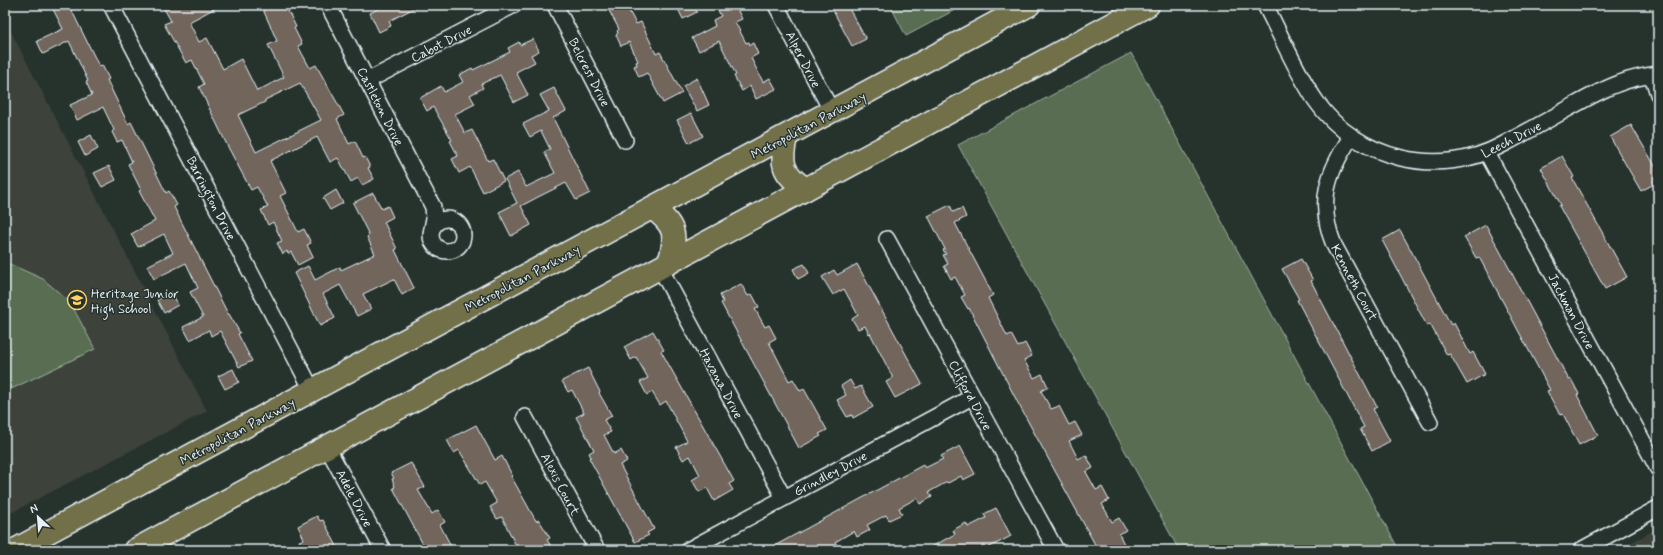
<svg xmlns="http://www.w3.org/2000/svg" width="1663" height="555" viewBox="0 0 1663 555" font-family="Mynerve,sans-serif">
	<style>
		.built { fill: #3c423b }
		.green { fill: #586d51; stroke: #a0afa4 }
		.building { fill: #71655c; stroke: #e8f1f8; fill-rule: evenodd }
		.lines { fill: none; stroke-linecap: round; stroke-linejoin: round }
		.minor-casing { stroke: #e8f1f8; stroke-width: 18 }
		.primary-casing { stroke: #e8f1f8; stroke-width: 25 }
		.minor { stroke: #26332d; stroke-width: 15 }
		.primary { stroke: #726f4a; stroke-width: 22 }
		.labels { text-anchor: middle; stroke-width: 3; stroke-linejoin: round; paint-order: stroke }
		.street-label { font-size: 13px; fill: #e8f1f8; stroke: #26332d }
		.poi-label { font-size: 13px; fill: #e8f1f8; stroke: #26332d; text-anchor: start }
	</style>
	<rect width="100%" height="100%" fill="#26332d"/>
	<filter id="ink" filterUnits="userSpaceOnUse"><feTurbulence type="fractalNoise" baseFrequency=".025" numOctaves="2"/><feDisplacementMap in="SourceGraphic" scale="8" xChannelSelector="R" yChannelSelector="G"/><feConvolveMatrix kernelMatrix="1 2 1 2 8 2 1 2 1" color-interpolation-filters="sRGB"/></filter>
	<g filter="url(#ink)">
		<!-- built -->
		<g class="built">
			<path d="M 5,20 L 207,411 L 5,516 Z"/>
			<path d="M 1658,528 L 1658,550 L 1618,550 Z"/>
		</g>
		<!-- green -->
		<g class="green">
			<path d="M 890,5 L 964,5 L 906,36 Z"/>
			<path d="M 1131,53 L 1399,550 L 1179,550 L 958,145 Z"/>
			<path d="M 5,262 L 43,279 L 70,302 L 95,349 L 5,392 Z"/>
		</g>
		<!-- building -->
		<g class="building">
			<path d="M 51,5 L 69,5 L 99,66 L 102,65 L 109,79 L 107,80 L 128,124 L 131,122 L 166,193 L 169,191 L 177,205 L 174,207 L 228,314 L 229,314 L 240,333 L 238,334 L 252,361 L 239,367 L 220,331 L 211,336 L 209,330 L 190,340 L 183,327 L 203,317 L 190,292 L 198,288 L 186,263 L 154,279 L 147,266 L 173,253 L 164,234 L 138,247 L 131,234 L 155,221 L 139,191 L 141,190 L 128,164 L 132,162 L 122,140 L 117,142 L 112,132 L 114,130 L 103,107 L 77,120 L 70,105 L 92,95 L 86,82 L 88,81 L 69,41 L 43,54 L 37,41 L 63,29 Z"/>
			<path d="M 162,5 L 221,5 L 189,22 L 199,42 L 207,38 L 223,69 L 241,59 L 257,91 L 284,77 L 268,45 L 277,41 L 261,5 L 285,5 L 296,27 L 294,28 L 302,44 L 298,46 L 310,68 L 316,65 L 344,115 L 337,119 L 349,144 L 355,141 L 363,158 L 365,157 L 370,167 L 368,168 L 374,179 L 362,185 L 358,178 L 351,182 L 338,158 L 330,162 L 317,137 L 270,161 L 286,193 L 280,196 L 298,232 L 304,229 L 311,243 L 307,245 L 313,257 L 298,265 L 291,252 L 288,254 L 287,251 L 283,254 L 277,243 L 282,241 L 273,222 L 268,225 L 261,210 L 268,207 L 257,187 L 251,190 L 228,147 L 199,87 L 204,84 L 192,60 L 186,63 L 164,24 L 171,21 ZM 300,83 L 321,120 L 256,152 L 238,115 L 265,102 L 265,100 Z"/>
			<path d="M 386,5 L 420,5 L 389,21 L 391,26 L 379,32 L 370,13 Z"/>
			<path d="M 606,5 L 626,5 L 636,24 L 641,22 L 656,54 L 660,52 L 682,93 L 663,103 L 647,73 L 639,77 L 634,66 L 637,65 L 636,62 L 638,61 L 629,42 L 621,46 L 616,35 L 618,33 L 617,31 L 619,29 Z"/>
			<path d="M 676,5 L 693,5 L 697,12 L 683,19 Z"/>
			<path d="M 715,5 L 735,5 L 742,19 L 735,22 L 746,43 L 749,42 L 750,45 L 753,43 L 758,54 L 751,58 L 763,82 L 770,78 L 776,89 L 756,99 L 750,86 L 742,91 L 734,76 L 736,75 L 719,41 L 699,51 L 692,38 L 715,26 L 713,20 L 721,16 Z"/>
			<path d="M 830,5 L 847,5 L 866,39 L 852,46 Z"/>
			<path d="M 533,39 L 539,51 L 531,55 L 535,62 L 516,72 L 528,95 L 514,102 L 500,75 L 481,84 L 483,88 L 470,95 L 475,104 L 455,114 L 465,133 L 472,130 L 488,161 L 493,159 L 504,181 L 483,192 L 470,167 L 459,173 L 452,159 L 458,156 L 450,141 L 452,140 L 433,107 L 427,111 L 420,98 L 441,86 L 444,92 L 463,82 L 459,75 L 472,68 L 473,70 L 510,52 L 508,48 L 519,42 L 520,45 Z"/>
			<path d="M 697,78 L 709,105 L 697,111 L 683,86 Z"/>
			<path d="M 554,88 L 566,111 L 553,118 L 590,193 L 576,200 L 566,183 L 538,197 L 521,206 L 531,225 L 511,236 L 499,212 L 517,203 L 505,179 L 518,172 L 526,187 L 555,173 L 544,152 L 550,149 L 541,131 L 530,137 L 523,124 L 549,111 L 540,95 Z"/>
			<path d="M 691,113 L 703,136 L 689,143 L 677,120 Z"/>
			<path d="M 1631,125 L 1658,171 L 1658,182 L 1641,191 L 1610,137 Z"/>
			<path d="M 91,135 L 98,149 L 85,156 L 78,142 Z"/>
			<path d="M 1562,156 L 1574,177 L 1572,178 L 1627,277 L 1605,289 L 1559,206 L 1561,205 L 1541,168 Z"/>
			<path d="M 109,166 L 116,180 L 102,187 L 94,173 Z"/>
			<path d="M 336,190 L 343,203 L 330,210 L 323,198 Z"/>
			<path d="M 373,193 L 382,209 L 388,206 L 393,217 L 384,222 L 397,249 L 395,250 L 414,288 L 402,295 L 394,279 L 363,294 L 371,309 L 357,316 L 340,285 L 323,294 L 335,318 L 320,326 L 294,273 L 308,266 L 315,280 L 340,267 L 341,270 L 375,254 L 367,237 L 369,235 L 353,203 Z"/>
			<path d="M 950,205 L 953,212 L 962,208 L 966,217 L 955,223 L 993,295 L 988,298 L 1007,336 L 1011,334 L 1018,347 L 1025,343 L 1032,356 L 1024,360 L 1034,378 L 1042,374 L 1048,387 L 1041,391 L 1051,409 L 1059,406 L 1069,425 L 1075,422 L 1082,435 L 1069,441 L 1078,459 L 1086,455 L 1093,468 L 1086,472 L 1096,490 L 1102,487 L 1109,500 L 1102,504 L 1112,522 L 1119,518 L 1126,530 L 1119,534 L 1127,550 L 1098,550 L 1018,403 L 969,308 L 968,309 L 961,297 L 965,295 L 955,277 L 951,279 L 944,266 L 948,264 L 943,255 L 946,254 L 943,250 L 945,249 L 928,216 Z"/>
			<path d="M 1486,225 L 1569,380 L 1571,379 L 1579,394 L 1577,395 L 1598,435 L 1579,445 L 1563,414 L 1560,415 L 1547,391 L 1550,390 L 1479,257 L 1476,258 L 1464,237 Z"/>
			<path d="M 1400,230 L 1451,325 L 1454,323 L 1470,354 L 1473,352 L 1485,374 L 1467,384 L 1450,354 L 1447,355 L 1430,324 L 1427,326 L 1382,240 Z"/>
			<path d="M 1301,259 L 1313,280 L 1311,281 L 1377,407 L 1373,409 L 1390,441 L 1372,451 L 1360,429 L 1364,427 L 1297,300 L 1299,299 L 1282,269 Z"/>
			<path d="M 804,264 L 809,273 L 798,279 L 793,269 Z"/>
			<path d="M 857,264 L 922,384 L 895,398 L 886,382 L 893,378 L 870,333 L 869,334 L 865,326 L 858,329 L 852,319 L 858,315 L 844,289 L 833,295 L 822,277 L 834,270 L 837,275 Z"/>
			<path d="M 741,284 L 748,296 L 752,294 L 759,307 L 755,309 L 765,327 L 769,325 L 776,338 L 769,342 L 789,381 L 793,379 L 800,391 L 804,389 L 827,430 L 819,434 L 821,436 L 799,448 L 721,303 L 723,302 L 720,295 Z"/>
			<path d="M 172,292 L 178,305 L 164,313 L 157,300 Z"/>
			<path d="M 653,331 L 664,350 L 661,351 L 734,481 L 729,484 L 733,490 L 714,501 L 707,488 L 699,492 L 692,480 L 700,475 L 690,456 L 683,460 L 676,447 L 687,441 L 666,401 L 660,405 L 652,392 L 647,395 L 640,382 L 648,378 L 636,357 L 631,360 L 624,347 Z"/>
			<path d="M 588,368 L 600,392 L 599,393 L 612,416 L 604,420 L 611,432 L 604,435 L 614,454 L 621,450 L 627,461 L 620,465 L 654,529 L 647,533 L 649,535 L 635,542 L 589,458 L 591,457 L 589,453 L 594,450 L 576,417 L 584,413 L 572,390 L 568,392 L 562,381 Z"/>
			<path d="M 233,369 L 239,382 L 225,389 L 218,376 Z"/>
			<path d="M 850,380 L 855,389 L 861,386 L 873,407 L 853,418 L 852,415 L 847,417 L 837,400 L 846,395 L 841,386 Z"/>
			<path d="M 476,425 L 495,460 L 502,456 L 512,475 L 511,476 L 536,521 L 539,520 L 550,538 L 547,540 L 551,546 L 544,550 L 525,550 L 522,545 L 517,548 L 502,517 L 497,519 L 490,507 L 497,503 L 485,482 L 480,485 L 459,450 L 454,453 L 447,440 Z"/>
			<path d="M 960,446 L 975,474 L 963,480 L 961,476 L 948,483 L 947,482 L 929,492 L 932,497 L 920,504 L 917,498 L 899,508 L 902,514 L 889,520 L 886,515 L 867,525 L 870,530 L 857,537 L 854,531 L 835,542 L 838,547 L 832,550 L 767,550 L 923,465 L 925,468 L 943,459 L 941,456 Z"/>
			<path d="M 411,463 L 425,487 L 418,490 L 432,514 L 438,510 L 445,522 L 440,525 L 453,550 L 426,550 L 393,488 L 395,487 L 392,479 L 394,478 L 391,473 Z"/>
			<path d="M 996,508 L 1011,536 L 984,550 L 926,550 L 955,534 L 953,530 L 966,523 L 968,527 L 986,518 L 984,514 Z"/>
			<path d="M 317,516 L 320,521 L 323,520 L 339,550 L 304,550 L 299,541 L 304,539 L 298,526 Z"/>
		</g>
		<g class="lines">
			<defs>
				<g id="minor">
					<path d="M 111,5 L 312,390"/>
					<path d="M 328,5 L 433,207 L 434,218 L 432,229"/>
					<path d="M 555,5 L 625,140"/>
					<path d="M 776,5 L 832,112"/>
					<path d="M 1265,5 C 1282,37 1296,72 1316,101 C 1357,160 1439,179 1502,145 C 1525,133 1548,120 1571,107 C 1587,98 1603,89 1620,83 C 1632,78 1645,76 1658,74"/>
					<path d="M 1652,75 L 1658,94"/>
					<path d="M 367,81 L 514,5"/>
					<path d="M 1351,137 C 1327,173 1317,203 1334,245 L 1430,422"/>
					<path d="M 1487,153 L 1658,469"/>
					<circle cx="447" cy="235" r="16"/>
					<path d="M 887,239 L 1056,550"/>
					<path d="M 660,268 L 784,498"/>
					<path d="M 525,417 L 597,550"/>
					<path d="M 327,447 L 383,550"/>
					<path d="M 688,550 L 972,397"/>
					<path d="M 1581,550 L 1658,508"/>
				</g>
				<g id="primary">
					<path d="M 786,137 C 780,163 782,174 806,189"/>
					<path d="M 652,208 C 676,225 677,235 669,263"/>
					<path d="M 15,550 L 1029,5"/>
					<path d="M 135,550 L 1148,5"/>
				</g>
			</defs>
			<!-- minor casing -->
			<use href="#minor" class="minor-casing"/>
			<!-- primary casing -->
			<use href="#primary" class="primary-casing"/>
			<!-- minor -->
			<use href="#minor" class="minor"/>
			<!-- primary -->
			<use href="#primary" class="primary"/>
		</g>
	</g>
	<!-- icons -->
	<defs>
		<symbol id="school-ring" viewBox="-11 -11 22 22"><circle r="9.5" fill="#26332d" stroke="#ffd166" stroke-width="1.5"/><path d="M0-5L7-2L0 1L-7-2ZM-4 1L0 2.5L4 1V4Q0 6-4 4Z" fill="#ffd166"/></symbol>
	</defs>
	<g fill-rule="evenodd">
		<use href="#school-ring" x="66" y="289" width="22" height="22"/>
	</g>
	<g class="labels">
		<!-- street labels -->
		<g class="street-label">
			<text transform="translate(441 43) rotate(-27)" y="5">Cabot Drive</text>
			<text transform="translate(804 59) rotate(63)" y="5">Alper Drive</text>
			<text transform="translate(590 72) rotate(63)" y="5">Belcrest Drive</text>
			<text transform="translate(381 106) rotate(63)" y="5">Castleton Drive</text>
			<text transform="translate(808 125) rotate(-28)" y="5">Metropolitan Parkway</text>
			<text transform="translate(1511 139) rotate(-27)" y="5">Leech Drive</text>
			<text transform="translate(212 198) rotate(63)" y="5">Barrington Drive</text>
			<text transform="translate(522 278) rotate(-28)" y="5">Metropolitan Parkway</text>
			<text transform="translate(1355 282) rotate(62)" y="5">Kenneth Court</text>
			<text transform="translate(1572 311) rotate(62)" y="5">Jackman Drive</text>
			<text transform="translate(722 383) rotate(62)" y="5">Havana Drive</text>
			<text transform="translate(971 395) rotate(62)" y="5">Clifford Drive</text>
			<text transform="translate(237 431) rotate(-28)" y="5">Metropolitan Parkway</text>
			<text transform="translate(830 473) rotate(-28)" y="5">Grindley Drive</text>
			<text transform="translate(561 484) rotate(62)" y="5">Alexis Court</text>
			<text transform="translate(355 498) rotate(62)" y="5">Adele Drive</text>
		</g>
		<!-- poi labels -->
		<g class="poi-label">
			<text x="91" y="298">Heritage Junior<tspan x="91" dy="15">High School</tspan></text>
		</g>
	</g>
	<!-- margin -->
	<rect width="1663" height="555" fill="none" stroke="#26332d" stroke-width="20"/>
	<rect x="10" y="10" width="1643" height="535" fill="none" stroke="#e8f1f8" stroke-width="1.5" filter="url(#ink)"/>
	<!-- north arrow -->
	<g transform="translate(38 517) rotate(334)" stroke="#26332d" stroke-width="3" paint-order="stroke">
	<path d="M0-3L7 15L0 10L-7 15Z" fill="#e8f1f8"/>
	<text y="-6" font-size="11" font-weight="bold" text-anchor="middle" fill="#e8f1f8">N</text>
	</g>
</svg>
